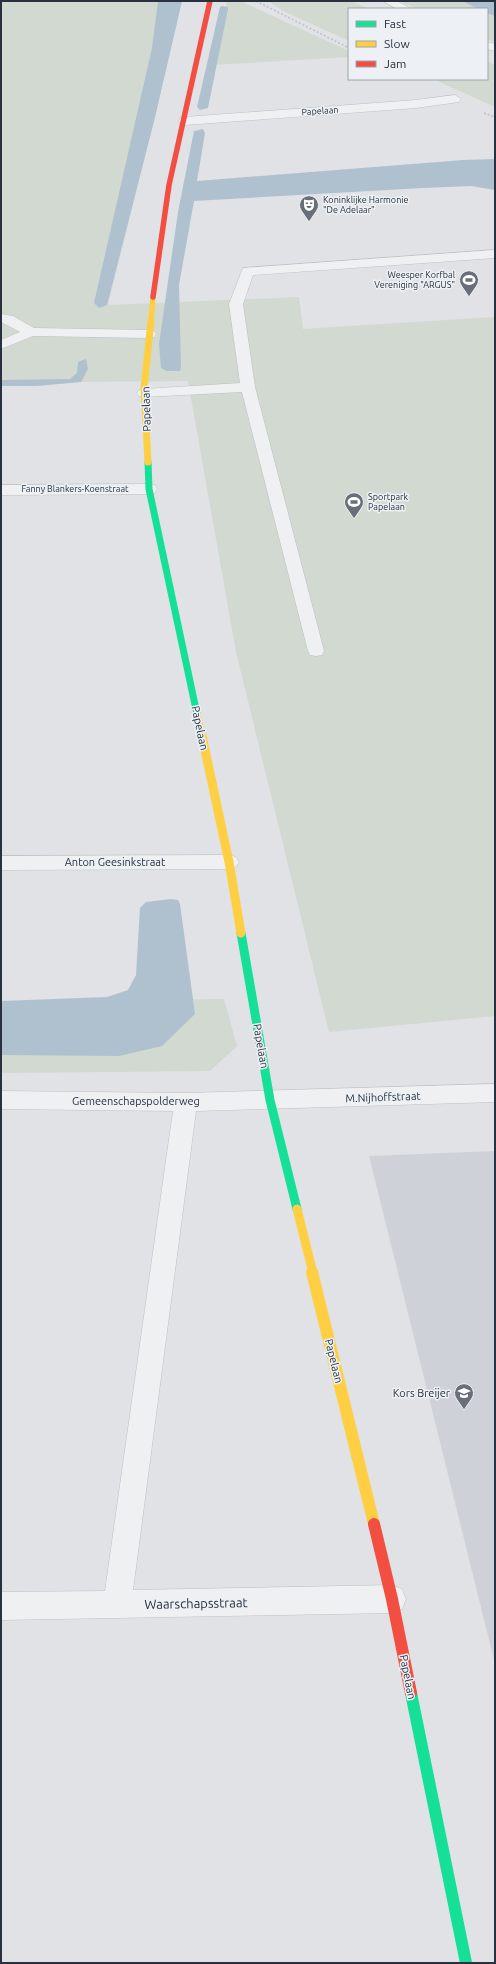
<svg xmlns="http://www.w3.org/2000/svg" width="496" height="1964" viewBox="0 0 496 1964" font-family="Ubuntu,sans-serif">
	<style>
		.built { fill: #ced2d8 }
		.green { fill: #d1d9d0 }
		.water { fill: #afc1cf }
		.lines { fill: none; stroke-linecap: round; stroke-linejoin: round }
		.lane-casing { stroke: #bec0c3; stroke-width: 1 }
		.street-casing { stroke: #bec0c3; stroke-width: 1 }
		.path { stroke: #bec1c3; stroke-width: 1.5; stroke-dasharray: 2 2; stroke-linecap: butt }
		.lane { fill: #eff0f1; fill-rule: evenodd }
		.street { fill: #eff0f1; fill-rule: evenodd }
		.fast-far2 { stroke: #16e098; stroke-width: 7 }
		.fast-far1 { stroke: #16e098; stroke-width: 9 }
		.fast { stroke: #16e098; stroke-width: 12 }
		.slow-far3 { stroke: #ffcf43; stroke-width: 5.5 }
		.slow-far2 { stroke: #ffcf43; stroke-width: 7 }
		.slow-far1 { stroke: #ffcf43; stroke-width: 9 }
		.slow { stroke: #ffcf43; stroke-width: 12 }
		.jam-far1 { stroke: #f24e42; stroke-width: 5.5 }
		.jam { stroke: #f24e42; stroke-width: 12 }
		.labels { text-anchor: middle; stroke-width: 3; stroke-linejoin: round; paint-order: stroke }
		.far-street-label { font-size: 9px; fill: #28313d; stroke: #edf1f5 }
		.far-poi-label { font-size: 9px; fill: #28313d; stroke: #edf1f5; text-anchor: start }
		.street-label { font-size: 11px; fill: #28313d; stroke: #edf1f5 }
		.poi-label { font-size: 11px; fill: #28313d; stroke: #edf1f5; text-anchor: end }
		.near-street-label { font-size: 13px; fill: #28313d; stroke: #edf1f5 }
	</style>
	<rect width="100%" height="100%" fill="#e0e2e5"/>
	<!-- built -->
	<path class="built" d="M 495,1151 L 495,1664 L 369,1156 Z"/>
	<!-- green -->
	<g class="green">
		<path d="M 1,1 L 182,1 L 155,117 L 108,305 L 299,297 L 303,329 L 495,317 L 495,1016 L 329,1032 L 236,652 L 188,381 L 81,382 L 36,386 L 1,386 Z"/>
		<path d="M 240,1 L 349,51 L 349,57 L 212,65 L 227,2 Z"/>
		<path d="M 268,1 L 351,1 L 369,9 L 349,9 L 349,41 L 283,11 Z"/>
		<path d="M 399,1 L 495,1 L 495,43 L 487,39 L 487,9 L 417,9 Z"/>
		<path d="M 487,61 L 495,65 L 495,107 L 433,79 L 487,79 Z"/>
		<path d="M 224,999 L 237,1046 L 210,1071 L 1,1073 L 1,1002 Z"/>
	</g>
	<!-- water -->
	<g class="water">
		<path d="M 158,1 L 182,1 L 155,117 L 107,305 L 99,308 L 94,303 L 152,48 Z"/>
		<path d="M 462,1 L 495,1 L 495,16 L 487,13 L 487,9 L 479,9 Z"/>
		<path d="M 222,6 L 228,7 L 228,9 L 208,108 L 200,110 L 197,107 L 220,7 Z"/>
		<path d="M 203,129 L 205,133 L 197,181 L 463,160 L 495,159 L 495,190 L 471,186 L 423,188 L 194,201 L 179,285 L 181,367 L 180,371 L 167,371 L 161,368 L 159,344 L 178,212 L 194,131 Z"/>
		<path d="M 86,359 L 88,369 L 81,382 L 36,386 L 1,386 L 1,380 L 70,379 L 77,373 L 78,362 Z"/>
		<path d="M 171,899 L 178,900 L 180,904 L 195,1014 L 162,1046 L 119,1056 L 1,1055 L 1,1001 L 107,997 L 128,990 L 136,975 L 140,908 L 146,902 Z"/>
	</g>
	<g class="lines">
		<defs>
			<g id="lane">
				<path d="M 383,1 L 397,1 L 411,9 L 397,9 Z"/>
				<path d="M 487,42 L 495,44 L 495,51 L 487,49 Z"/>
				<path d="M 495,250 L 495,258 L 253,275 L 243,304 L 255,387 L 324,651 L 322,655 L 316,656 L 310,655 L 308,651 L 242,392 L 144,397 L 139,396 L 137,393 L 139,390 L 144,389 L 240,383 L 229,304 L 243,268 Z"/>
				<path d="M 1,314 L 13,316 L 34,328 L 149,330 L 154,331 L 156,334 L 154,337 L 149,338 L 33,336 L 1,349 L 1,340 L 20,332 L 1,322 Z"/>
			</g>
			<g id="street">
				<path d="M 455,95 L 461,99 L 459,102 L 416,108 L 185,125 L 180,124 L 179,121 L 180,118 L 185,117 L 416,100 Z"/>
				<path d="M 149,484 L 155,485 L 157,489 L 155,493 L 149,494 L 1,495 L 1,485 Z"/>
				<path d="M 229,855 L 236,857 L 239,862 L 236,867 L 229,869 L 1,870 L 1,856 Z"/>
				<path d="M 495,1084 L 495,1102 L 196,1111 L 133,1590 L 392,1585 L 402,1589 L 406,1599 L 402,1609 L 392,1613 L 1,1620 L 1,1592 L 105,1591 L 173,1111 L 1,1109 L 1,1091 L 186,1093 Z"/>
			</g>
		</defs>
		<!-- lane casing -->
		<use href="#lane" class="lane-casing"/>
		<!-- street casing -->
		<use href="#street" class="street-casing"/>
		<!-- path -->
		<g class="path">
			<path d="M 256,1 L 349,48"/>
			<path d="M 484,113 L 495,117"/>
		</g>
		<!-- lane -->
		<use href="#lane" class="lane"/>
		<!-- street -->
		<use href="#street" class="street"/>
		<!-- fast-far2 -->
		<path class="fast-far2" d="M 148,462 L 149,489 L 197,714"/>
		<!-- fast-far1 -->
		<path class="fast-far1" d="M 241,933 L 270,1100 L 297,1209"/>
		<!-- fast -->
		<path class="fast" d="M 411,1693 L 466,1963"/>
		<!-- slow-far3 -->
		<path class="slow-far3" d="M 151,322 L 153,297"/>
		<!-- slow-far2 -->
		<g class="slow-far2">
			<path d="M 148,462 L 144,388 L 151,321"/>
			<path d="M 197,714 L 202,737"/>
		</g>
		<!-- slow-far1 -->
		<g class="slow-far1">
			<path d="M 202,736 L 229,862 L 241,933"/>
			<path d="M 297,1209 L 313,1273"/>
		</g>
		<!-- slow -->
		<path class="slow" d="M 312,1272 L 374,1524"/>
		<!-- jam-far1 -->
		<path class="jam-far1" d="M 153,297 L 169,185 L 210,1"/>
		<!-- jam -->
		<path class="jam" d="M 374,1524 L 392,1599 L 411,1693"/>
	</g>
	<!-- icons -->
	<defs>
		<symbol id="theatre-pin" viewBox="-11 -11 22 30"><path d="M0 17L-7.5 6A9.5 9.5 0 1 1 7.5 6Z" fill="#686f78" stroke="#edf1f5"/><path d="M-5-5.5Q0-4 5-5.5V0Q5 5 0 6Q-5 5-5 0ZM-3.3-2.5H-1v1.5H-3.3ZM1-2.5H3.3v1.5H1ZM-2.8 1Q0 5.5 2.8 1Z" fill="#fff"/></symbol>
		<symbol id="stadium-pin" viewBox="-11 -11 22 30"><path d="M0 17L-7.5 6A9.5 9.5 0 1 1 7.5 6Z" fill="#686f78" stroke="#edf1f5"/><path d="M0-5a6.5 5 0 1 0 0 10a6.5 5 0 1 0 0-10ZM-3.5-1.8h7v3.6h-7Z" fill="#fff"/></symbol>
		<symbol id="school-pin" viewBox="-11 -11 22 30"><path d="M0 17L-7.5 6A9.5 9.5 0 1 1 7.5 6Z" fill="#686f78" stroke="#edf1f5"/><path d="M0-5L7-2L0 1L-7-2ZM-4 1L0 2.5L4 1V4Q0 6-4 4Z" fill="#fff"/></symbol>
	</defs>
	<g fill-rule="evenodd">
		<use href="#theatre-pin" x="298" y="194" width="22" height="30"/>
		<use href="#stadium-pin" x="458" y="269" width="22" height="30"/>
		<use href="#stadium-pin" x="343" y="491" width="22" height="30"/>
		<use href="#school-pin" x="453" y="1382" width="22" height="30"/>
	</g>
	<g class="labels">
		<!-- far-street labels -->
		<g class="far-street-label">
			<text transform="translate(320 111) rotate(-4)" y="3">Papelaan</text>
			<text x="75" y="492">Fanny Blankers-Koenstraat</text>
		</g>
		<!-- far-poi labels -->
		<g class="far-poi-label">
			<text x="323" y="203">Koninklijke Harmonie<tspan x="323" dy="10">"De Adelaar"</tspan></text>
			<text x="455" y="278" text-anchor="end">Weesper Korfbal<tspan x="455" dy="10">Vereniging "ARGUS"</tspan></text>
			<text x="368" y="500">Sportpark<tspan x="368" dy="10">Papelaan</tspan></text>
		</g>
		<!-- street labels -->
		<g class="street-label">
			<text transform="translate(146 409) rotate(-92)" y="4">Papelaan</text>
			<text transform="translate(200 728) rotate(78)" y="4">Papelaan</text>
			<text x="115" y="866">Anton Geesinkstraat</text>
			<text transform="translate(261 1046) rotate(80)" y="4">Papelaan</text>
			<text transform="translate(383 1097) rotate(-2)" y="4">M.Nijhoffstraat</text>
			<text x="136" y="1105">Gemeenschapspolderweg</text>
			<text transform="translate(334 1361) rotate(76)" y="4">Papelaan</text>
			<text transform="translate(408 1677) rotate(79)" y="4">Papelaan</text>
		</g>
		<!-- poi labels -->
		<g class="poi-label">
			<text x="450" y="1397">Kors Breijer</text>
		</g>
		<!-- near-street labels -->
		<g class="near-street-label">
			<text transform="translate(196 1603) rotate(-1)" y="5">Waarschapsstraat</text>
		</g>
	</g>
	<!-- border -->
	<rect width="496" height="1964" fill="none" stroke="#28313d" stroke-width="4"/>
	<!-- legend -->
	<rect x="348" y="8" width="140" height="72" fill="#edf1f5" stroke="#9ea4ab"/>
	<rect x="356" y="21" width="20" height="6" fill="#16e098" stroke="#9ea4ab"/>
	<text x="384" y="28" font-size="12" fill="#28313d">Fast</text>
	<rect x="356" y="41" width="20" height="6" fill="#ffcf43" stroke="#9ea4ab"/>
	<text x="384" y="48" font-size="12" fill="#28313d">Slow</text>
	<rect x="356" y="61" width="20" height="6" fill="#f24e42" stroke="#9ea4ab"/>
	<text x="384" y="68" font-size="12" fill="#28313d">Jam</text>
</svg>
